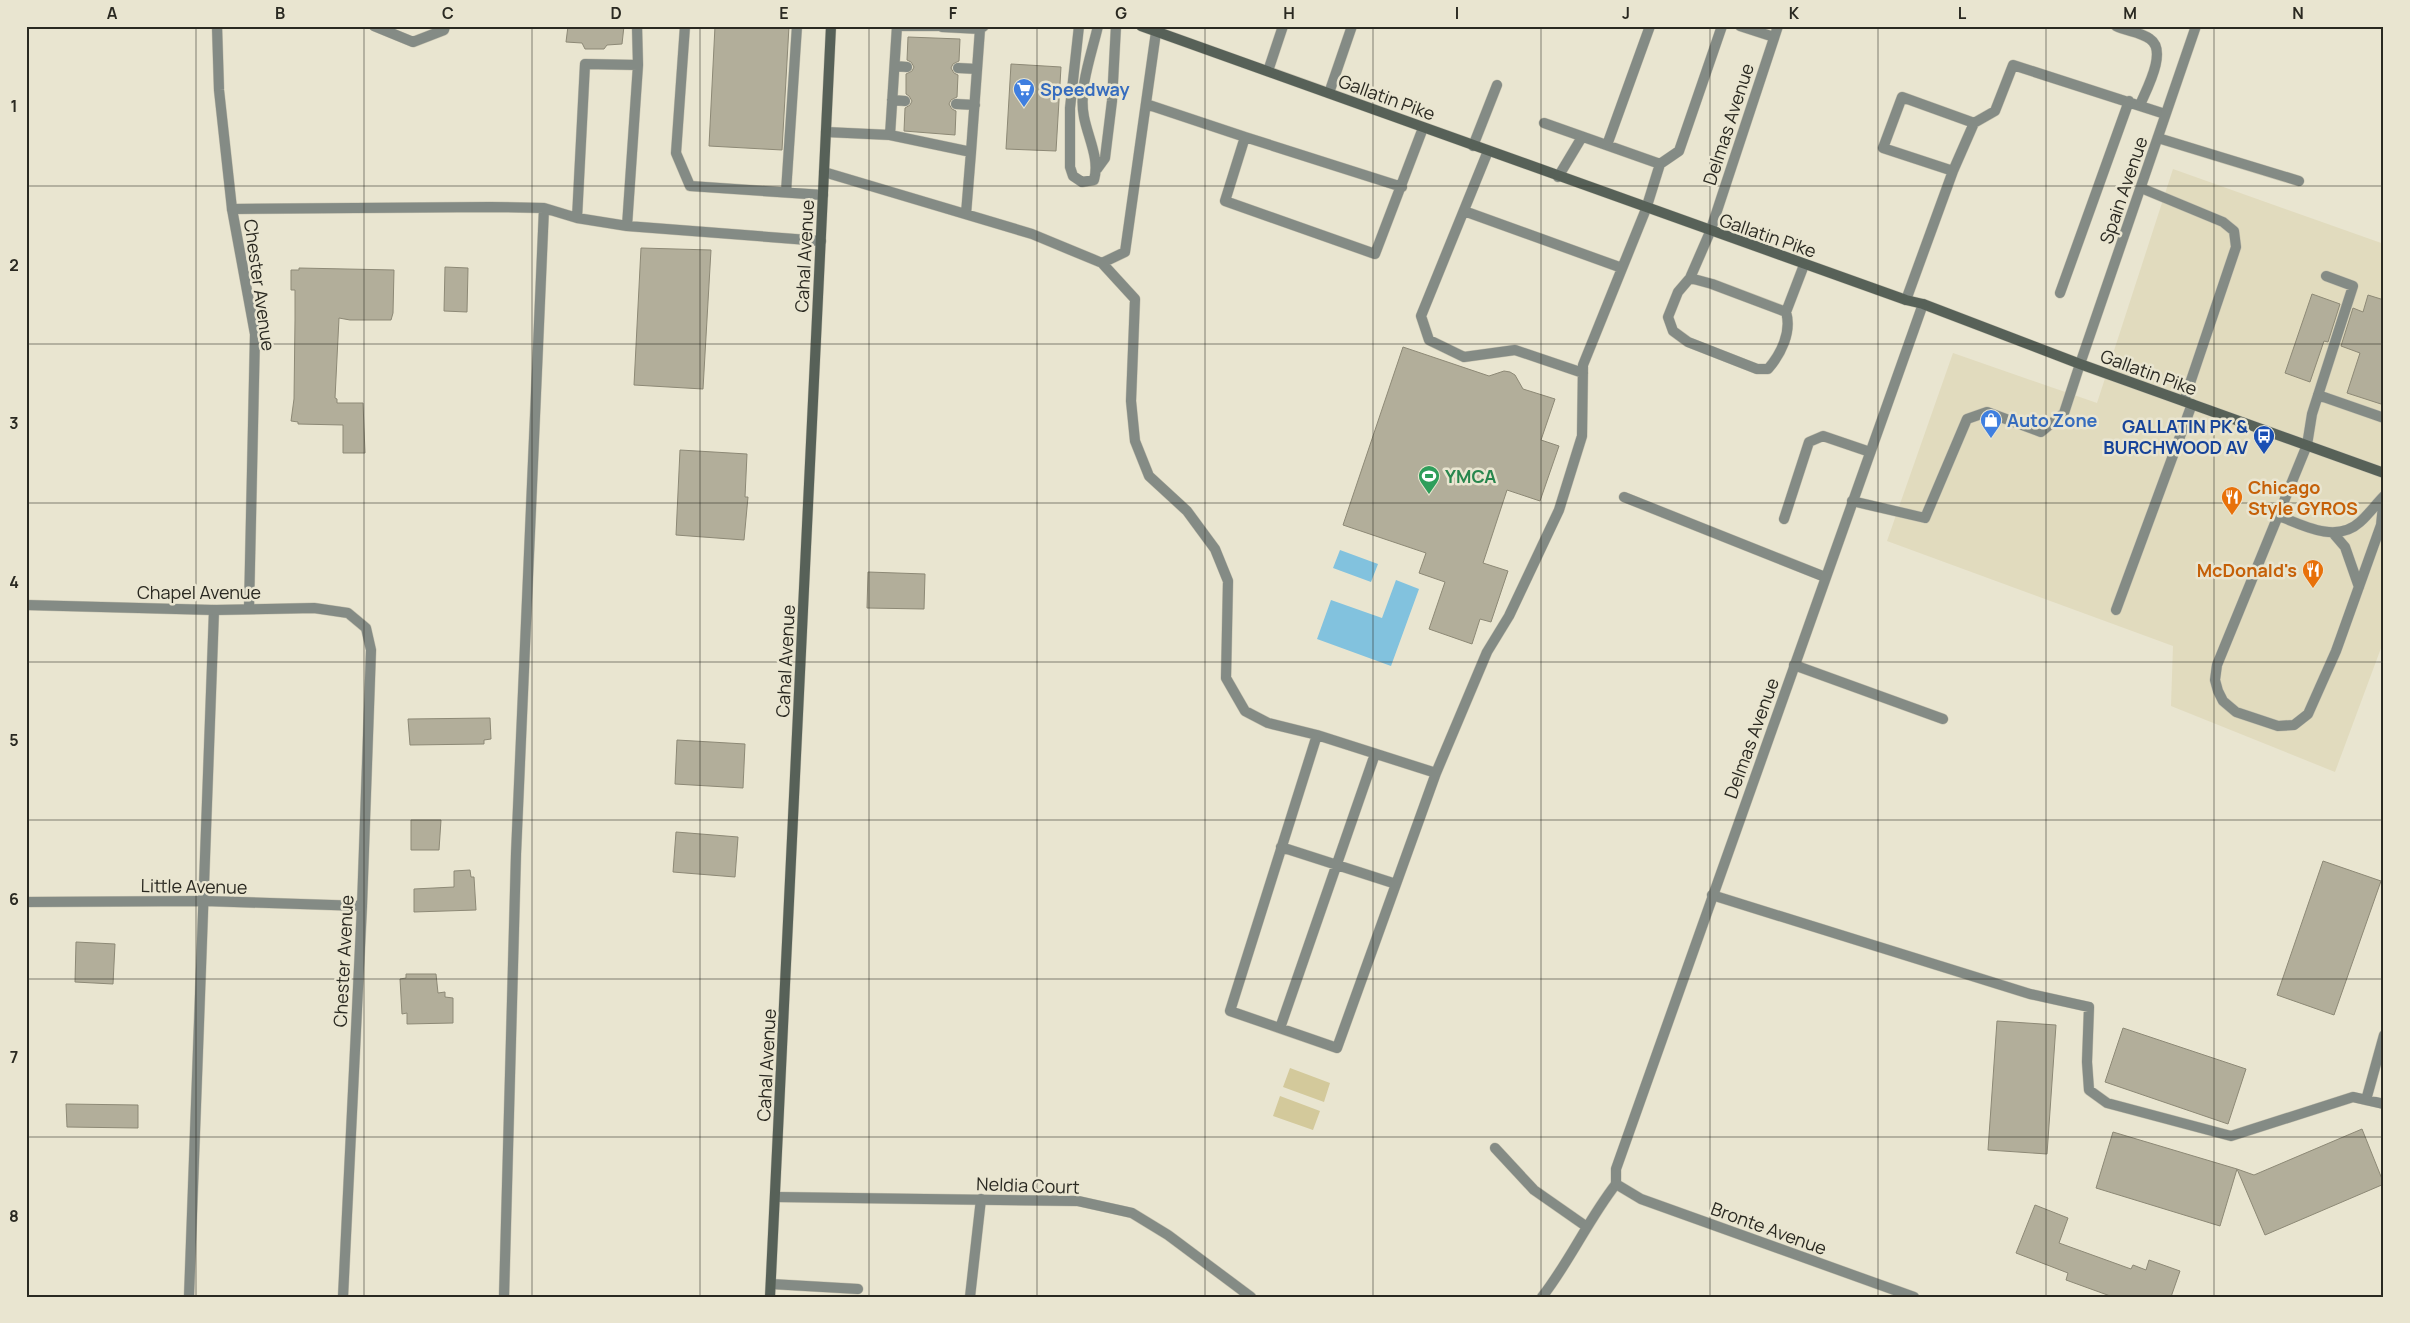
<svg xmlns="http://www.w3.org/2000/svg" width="2410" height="1323" viewBox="0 0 2410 1323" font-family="Manrope,sans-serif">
<rect width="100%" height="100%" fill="#e9e5d0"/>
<path fill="#e1dbbe" d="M2173 169 2384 244V640L2335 772 2171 706 2173 646 1887 541 1953 353 2097 403Z"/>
<path fill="#d3c99b" d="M1290 1068 1330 1083 1324 1102 1283 1087Z
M1280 1096 1320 1111 1313 1130 1273 1116Z"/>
<path fill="#82c2de" d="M1340 550 1378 564 1371 582 1333 568Z
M1396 580 1419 589 1391 666 1317 639 1331 600 1382 618Z"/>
<path fill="#b2ae9a" stroke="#8d8976" d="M568 26H624L622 44 607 45 604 49H585L582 43 566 42Z
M715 26H789L782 150 709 146Z
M908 37 960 39 959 61 953 64 951 68 954 73 958 75 957 97 951 100 949 104 952 109 956 111 955 135 904 131 905 108 910 105 912 101 909 96 906 94V74L912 71 914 67 911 62 907 60Z
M1011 64 1061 67 1056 151 1006 149Z
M641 248 711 250 703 389 634 385Z
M445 267 468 268 467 312 444 311Z
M299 268 394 270 393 313 391 320H350L339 318 335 398 337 399V403H363L365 453H343V425L298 424V422L291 421 294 399 295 320V290H291V270H299Z
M2312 294 2340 304 2328 342 2324 341 2310 382 2285 373Z
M2368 295 2384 300V405L2347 393 2360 353 2341 346 2353 308 2363 312Z
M1403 347 1489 376 1504 371 1510 372 1515 375 1523 389 1555 399 1541 440 1559 446 1540 501 1507 490 1483 563 1508 571 1491 622 1480 619 1472 644 1429 629 1445 582 1419 573 1426 553 1343 525Z
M680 450 747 454 745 497H748L744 540 676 535Z
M868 572 925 574 924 609 867 608Z
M490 718 491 739 484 740V744L410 745 408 719Z
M677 740 745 744 743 788 675 784Z
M411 820H441L439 850H411Z
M676 832 738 837 735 877 673 872Z
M2323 861 2381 881 2334 1015 2277 995Z
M470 870 471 877H474L476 910 414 912V889L454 887V871Z
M76 942 115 944 113 984 75 982Z
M406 974H436L438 993 445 992V997L453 998V1023L407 1024V1013L402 1014 400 979 406 978Z
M1997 1021 2056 1025 2047 1154 1988 1150Z
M2123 1028 2246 1069 2228 1124 2105 1082Z
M66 1104 138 1105V1128L67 1127Z
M2362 1129 2384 1184 2265 1235 2237 1169 2254 1175Z
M2113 1132 2237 1169 2220 1226 2096 1188Z
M2035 1205 2068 1218 2059 1243 2131 1269 2133 1265 2146 1270 2149 1260 2180 1271 2171 1297H2113L2066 1280 2068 1273 2016 1253Z"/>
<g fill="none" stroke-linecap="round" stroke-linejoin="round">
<g stroke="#c7c3b0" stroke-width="11">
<path id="lane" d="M374 26 413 42 444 30 445 26
M685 26 676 153 690 186 823 195
M898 26H942
M1079 26 1070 108V167L1073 176 1082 182 1094 180C1100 159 1088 138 1084 117 1078 89 1092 53 1098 26
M1740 26 1774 37
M2116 26C2126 31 2141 32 2150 39 2168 51 2146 90 2140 105
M942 27 980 29 984 26
M895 66 907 67
M958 68 977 69
M1268 71 1283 26
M892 100 905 101
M956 104 975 105
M1146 104 1245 137 1225 201 1375 254 1423 128
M1544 123 1660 164 1679 151 1722 26
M826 132 890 135 897 26
M890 135 971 152 980 29
M1245 137 1402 187
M2158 138 2299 181
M1607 145 1650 26
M1473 146 1497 85
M1488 151 1421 316 1429 340 1464 357 1515 350 1583 373
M1097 169 1105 158 1112 101 1116 26
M1953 171 1883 148 1902 97 1974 123 1995 111 2013 65 2165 114
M824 172 1032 234 1102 263 1135 299 1131 401 1135 441 1149 476 1187 511 1215 549 1228 581 1226 678 1245 711 1268 723 1317 735 1230 1011 1337 1048 1436 773 1487 652 1509 616 1559 510 1582 436 1583 365 1646 209 1660 164
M1558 177 1582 137
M2141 188 2223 222 2234 231 2236 247 2184 401
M786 192 797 26
M232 209 490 207 544 208 577 218 627 226 821 241
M1464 211 1622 268
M966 214 971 152
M577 218 585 64 638 65 637 26
M627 226 638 65
M1102 263 1125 252 1156 32
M2326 276 2353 286 2312 414 2307 445 2217 665 2215 680 2218 691 2223 701 2236 712 2278 726 2294 725 2308 714 2336 651 2381 525 2384 496
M1690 278 1712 284 1786 312C1792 332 1781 354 1768 369H1757L1688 342 1673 331 1668 317 1678 292Z
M1690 278 1710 232
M2060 293 2129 101
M1906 300 1953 171 1974 123
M1786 312 1804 265
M2318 395 2384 418
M1624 497 1825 577
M1852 501 1925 518 1967 419 1987 412 2041 432 2064 413 2080 364
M2277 515C2302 525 2336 544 2360 522 2369 514 2376 504 2384 496
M1784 519 1809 442 1823 436 1870 452
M2333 533 2345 547 2359 587
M2116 610 2192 404
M1794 665 1943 719
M1317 735 1436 773
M1281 847 1396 884
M1712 895 2030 994 2089 1007 2087 1062 2089 1090 2107 1103 2231 1136 2353 1097 2384 1104
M1280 1028 1375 754
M2366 1100 2384 1035
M1495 1148 1534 1190 1587 1227
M771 1284 858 1289
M189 1297 214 610
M504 1297 516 854 544 208
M970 1297 981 1199
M1542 1297C1570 1261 1588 1220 1616 1184"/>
</g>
<g stroke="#c7c3b0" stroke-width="11">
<path id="street" d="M217 26 219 90 232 209 255 334 249 609
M1329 93 1352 26
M1710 232 1778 26
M2080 364 2196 26
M26 605 214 610 314 608 348 613 366 628 371 650 362 906 343 1297
M26 902 205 901 362 906
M776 1197 1078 1201 1132 1213 1168 1235 1251 1297
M1914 1297 1641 1199 1616 1184V1169L1923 304"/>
</g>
<g stroke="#c7c3b0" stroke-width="11">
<path id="secondary" d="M1141 26 1906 300 1923 304 2080 364 2384 473
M770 1297 831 26"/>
</g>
<use href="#lane" stroke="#848b85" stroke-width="10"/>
<use href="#street" stroke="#848b85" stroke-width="10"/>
<use href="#secondary" stroke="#576158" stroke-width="10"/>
</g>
<path fill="none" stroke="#2a2921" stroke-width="1" stroke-opacity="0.55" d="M196 26V1297M364 26V1297M532 26V1297M700 26V1297M869 26V1297M1037 26V1297M1205 26V1297M1373 26V1297M1541 26V1297M1710 26V1297M1878 26V1297M2046 26V1297M2214 26V1297M26 186H2384M26 344H2384M26 503H2384M26 662H2384M26 820H2384M26 979H2384M26 1137H2384"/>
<defs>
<g id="supermarket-pin" transform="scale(1.125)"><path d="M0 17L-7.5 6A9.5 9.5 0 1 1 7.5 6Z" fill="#3f7fe0" stroke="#e9e5d0"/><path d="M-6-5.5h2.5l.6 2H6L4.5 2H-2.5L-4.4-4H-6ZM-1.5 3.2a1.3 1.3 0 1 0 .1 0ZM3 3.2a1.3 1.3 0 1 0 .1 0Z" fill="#fff"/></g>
<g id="shop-pin" transform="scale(1.125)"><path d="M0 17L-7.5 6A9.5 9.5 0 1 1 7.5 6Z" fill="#3f7fe0" stroke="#e9e5d0"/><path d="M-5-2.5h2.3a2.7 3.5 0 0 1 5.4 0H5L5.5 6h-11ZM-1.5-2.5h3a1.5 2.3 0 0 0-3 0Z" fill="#fff"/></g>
<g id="bus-pin" transform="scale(1.125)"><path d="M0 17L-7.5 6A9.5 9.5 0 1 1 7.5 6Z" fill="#1a4fb4" stroke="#e9e5d0"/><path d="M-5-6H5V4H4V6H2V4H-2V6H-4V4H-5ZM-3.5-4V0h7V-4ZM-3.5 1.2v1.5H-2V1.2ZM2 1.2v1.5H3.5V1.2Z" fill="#fff"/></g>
<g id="stadium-pin" transform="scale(1.125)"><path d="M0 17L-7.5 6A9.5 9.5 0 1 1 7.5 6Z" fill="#2e9e5b" stroke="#e9e5d0"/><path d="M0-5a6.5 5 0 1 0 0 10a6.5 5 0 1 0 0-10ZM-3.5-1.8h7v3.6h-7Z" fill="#fff"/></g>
<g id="restaurant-pin" transform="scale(1.125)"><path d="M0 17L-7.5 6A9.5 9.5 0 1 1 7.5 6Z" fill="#e8710a" stroke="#e9e5d0"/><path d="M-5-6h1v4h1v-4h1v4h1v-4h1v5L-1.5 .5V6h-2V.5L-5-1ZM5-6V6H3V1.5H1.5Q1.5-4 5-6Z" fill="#fff"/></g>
</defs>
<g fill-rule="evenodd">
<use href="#supermarket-pin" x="1024" y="89"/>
<use href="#shop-pin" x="1991" y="420"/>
<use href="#bus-pin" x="2264" y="436"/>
<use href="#stadium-pin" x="1429" y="476"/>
<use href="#restaurant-pin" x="2232" y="497"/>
<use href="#restaurant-pin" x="2313" y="570"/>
</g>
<g text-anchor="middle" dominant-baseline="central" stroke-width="5" stroke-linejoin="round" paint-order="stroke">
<g font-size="18" font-weight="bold" fill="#366cbe" stroke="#e9e5d0" text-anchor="start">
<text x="1040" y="89">Speedway</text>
<text x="2007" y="420">Auto Zone</text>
</g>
<g font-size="18" fill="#2a2921" stroke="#e9e5d0">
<text transform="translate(1387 97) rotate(20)">Gallatin Pike</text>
<text transform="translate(1728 124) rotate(-72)">Delmas Avenue</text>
<text transform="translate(2123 190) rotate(-71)">Spain Avenue</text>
<text transform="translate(1768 235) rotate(19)">Gallatin Pike</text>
<text transform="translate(804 256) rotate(-87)">Cahal Avenue</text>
<text transform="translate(260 285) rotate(82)">Chester Avenue</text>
<text transform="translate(2149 372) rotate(20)">Gallatin Pike</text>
<text x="199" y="592">Chapel Avenue</text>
<text transform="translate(785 661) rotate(-87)">Cahal Avenue</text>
<text transform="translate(1751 738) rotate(-70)">Delmas Avenue</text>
<text transform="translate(194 886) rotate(1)">Little Avenue</text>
<text transform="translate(343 961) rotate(-87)">Chester Avenue</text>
<text transform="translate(766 1065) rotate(-87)">Cahal Avenue</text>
<text transform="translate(1028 1185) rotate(2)">Neldia Court</text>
<text transform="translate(1769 1228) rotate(20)">Bronte Avenue</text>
</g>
<g font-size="18" font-weight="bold" fill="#164399" stroke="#e9e5d0" text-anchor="end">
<text x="2248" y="426">GALLATIN PK &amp;<tspan x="2248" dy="21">BURCHWOOD AV</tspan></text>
</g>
<g font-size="18" font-weight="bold" fill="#27864d" stroke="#e9e5d0" text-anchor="start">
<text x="1445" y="476">YMCA</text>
</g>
<g font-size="18" font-weight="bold" fill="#c56008" stroke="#e9e5d0" text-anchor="start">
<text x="2248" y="487">Chicago<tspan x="2248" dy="21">Style GYROS</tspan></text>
<text x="2297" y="570" text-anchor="end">McDonald's</text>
</g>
</g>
<rect width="2410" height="1323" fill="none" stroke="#e9e5d0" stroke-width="55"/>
<rect x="28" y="28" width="2354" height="1268" fill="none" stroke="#2a2921" stroke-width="2"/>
<g font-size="16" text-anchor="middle" font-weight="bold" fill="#2a2921">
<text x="112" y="19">A</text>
<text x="280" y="19">B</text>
<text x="448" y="19">C</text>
<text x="616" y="19">D</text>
<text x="784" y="19">E</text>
<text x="953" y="19">F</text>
<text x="1121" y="19">G</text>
<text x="1289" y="19">H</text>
<text x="1457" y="19">I</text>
<text x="1626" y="19">J</text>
<text x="1794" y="19">K</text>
<text x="1962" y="19">L</text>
<text x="2130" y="19">M</text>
<text x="2298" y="19">N</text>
<text x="14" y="112">1</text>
<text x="14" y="271">2</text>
<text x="14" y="429">3</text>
<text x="14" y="588">4</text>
<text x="14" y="746">5</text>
<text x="14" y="905">6</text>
<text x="14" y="1063">7</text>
<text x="14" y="1222">8</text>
</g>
</svg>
